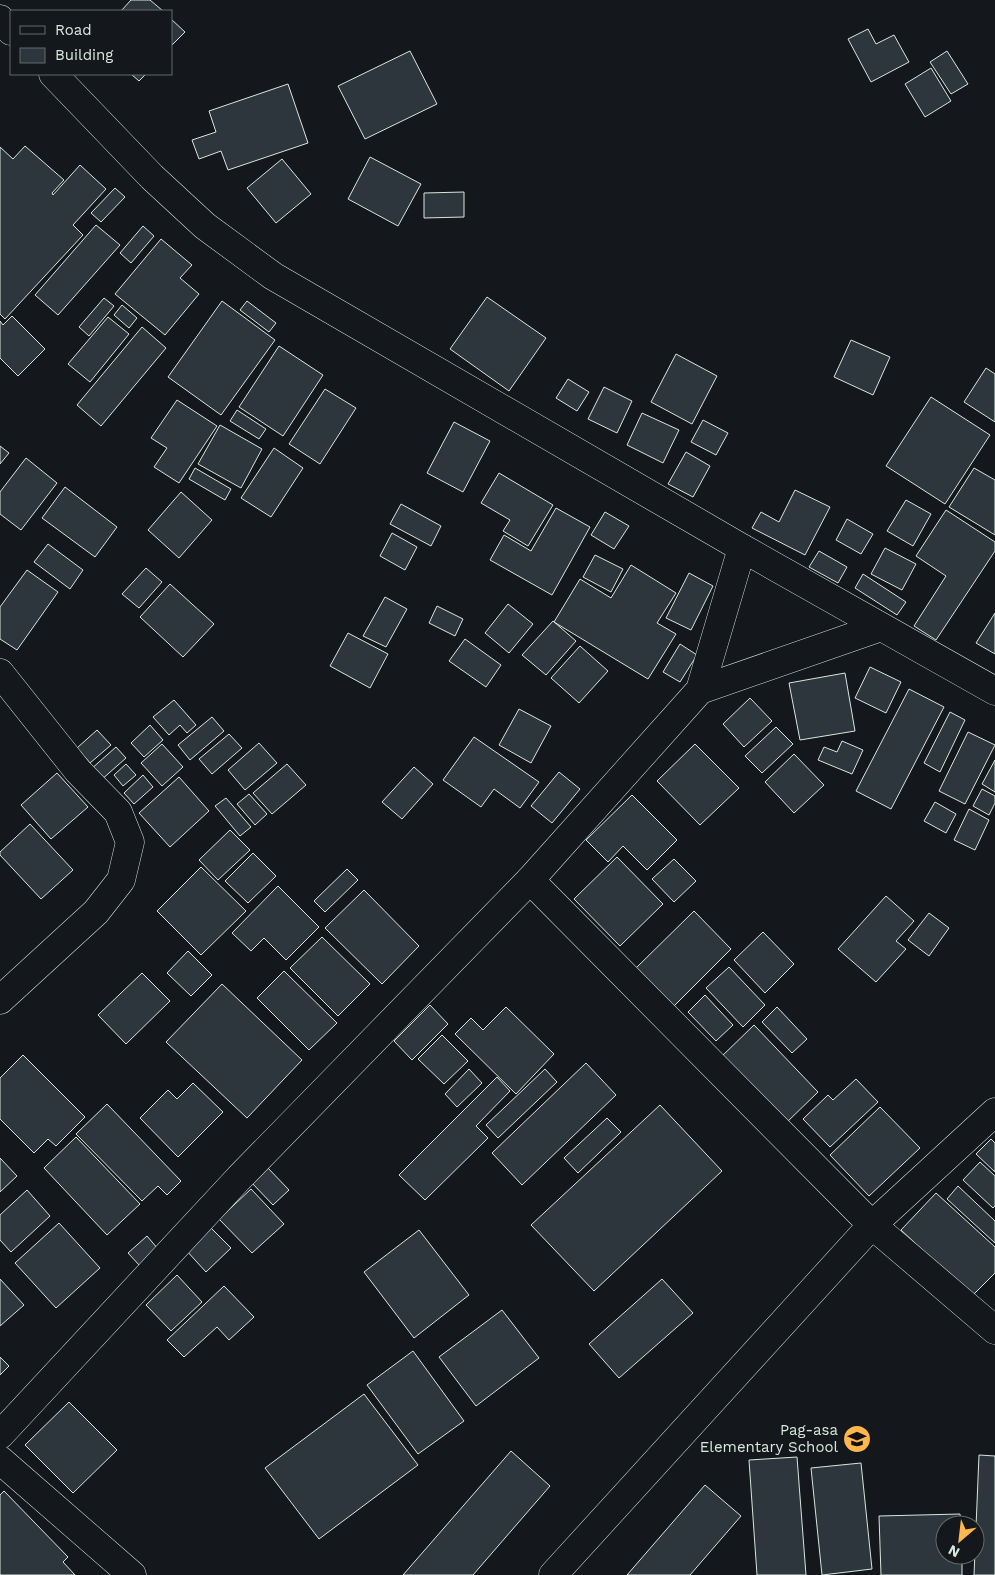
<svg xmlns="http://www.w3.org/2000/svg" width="995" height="1575" viewBox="0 0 995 1575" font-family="'Work Sans',sans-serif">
<rect width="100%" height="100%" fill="#14181c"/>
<path fill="#2c363c" stroke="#d8e6dc" d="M131 0H150L163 11H121Z
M171 19 185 32 171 46Z
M868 29 876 44 894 35 909 62 871 82 848 39Z
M410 51 437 104 365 139 338 86Z
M947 51 968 84 951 94 930 62Z
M931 68 951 101 925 117 905 84Z
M131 74H146L139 81Z
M288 84 308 143 228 170 221 151 199 159 192 140 216 132 209 111Z
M25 146 64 180 52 193 53 195 80 165 106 189 73 225 83 235 5 319 0 314V147L13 159Z
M370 157 421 184 398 226 348 199Z
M282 159 311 194 276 223 247 188Z
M115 188 125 197 101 222 91 213Z
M464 192V217L424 218V193Z
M96 225 120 245 58 315 35 295Z
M143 226 154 236 131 263 120 253Z
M161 239 192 265 180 278 199 294 165 335 115 294Z
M487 297 546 338 509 391 450 349Z
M104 298 114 306 89 336 79 327Z
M222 301 275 340 221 415 168 377Z
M247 301 276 323 269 332 240 310Z
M122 305 137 318 129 328 114 315Z
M12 316 45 349 18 376 0 358V321L3 325Z
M108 317 129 334 90 382 68 364Z
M142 327 166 348 101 426 77 405Z
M851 340 890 357 873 395 834 377Z
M279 346 323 375 283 436 239 407Z
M676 354 717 376 692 424 651 402Z
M986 368 995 374V422L964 402Z
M568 379 589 392 577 411 556 398Z
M604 387 632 401 617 433 588 419Z
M325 389 356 408 320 464 289 444Z
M931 397 990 435 945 504 886 466Z
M177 400 217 426 179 483 154 467 167 448 151 438Z
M237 410 266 429 259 439 230 421Z
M642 413 679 430 663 463 627 445Z
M703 420 728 433 716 455 691 442Z
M454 422 490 441 463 492 427 473Z
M220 425 262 449 241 488 198 464Z
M0 446 9 453 0 464Z
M274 448 303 468 271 517 241 498Z
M686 452 710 466 693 497 668 484Z
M26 458 57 483 21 530 0 514V492Z
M195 468 231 489 225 500 189 479Z
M974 468 995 480V535L949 507Z
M499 473 553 505 528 546 503 531 510 520 481 503Z
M65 487 117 527 95 557 42 518Z
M795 490 830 507 805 555 752 528 761 512 779 522Z
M181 492 212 520 179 558 148 530Z
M906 500 931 514 913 546 887 531Z
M401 504 441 526 431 546 390 524Z
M556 508 590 527 552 595 490 560 504 535 531 551Z
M946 510 995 542V551L936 640 914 626 946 576 916 556Z
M605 512 629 526 614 549 591 535Z
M847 519 873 534 861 554 836 540Z
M392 533 417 547 405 570 380 556Z
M48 544 83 570 70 589 34 562Z
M885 548 916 564 902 590 871 574Z
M819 551 847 567 838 583 809 567Z
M595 555 623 569 611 592 583 577Z
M631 565 676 593 657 623 676 634 648 679 554 622 580 579 611 598Z
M146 568 162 582 139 608 122 594Z
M27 570 58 592 17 650 0 639V607Z
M689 573 713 586 691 630 666 618Z
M863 574 906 602 897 615 855 588Z
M170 584 214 624 183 657 140 617Z
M385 597 407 609 386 647 363 636Z
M508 604 533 624 509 653 485 633Z
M437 606 463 619 455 636 429 623Z
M995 613V654L976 643Z
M553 621 576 641 546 675 522 655Z
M348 633 388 654 370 688 330 666Z
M465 639 501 665 486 687 449 661Z
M680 644 697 655 680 682 663 672Z
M580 646 608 671 579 703 551 678Z
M870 667 901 682 886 713 855 698Z
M845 673 855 731 800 740 789 683Z
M909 689 944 707 891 809 856 791Z
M750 698 772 721 744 747 723 724Z
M174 700 196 725 187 733 180 725 169 735 153 717Z
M519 709 551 726 531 763 499 745Z
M950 712 965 720 940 772 924 763Z
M212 717 224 731 190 760 178 745Z
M150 725 163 740 144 757 131 743Z
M776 727 793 744 762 773 745 756Z
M97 730 111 745 90 763 77 748Z
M968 732 995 745 965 804 939 791Z
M229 734 242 748 212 774 199 759Z
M474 737 539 782 520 808 494 789 481 807 443 780Z
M842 741 863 750 852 774 818 760 824 747 837 752Z
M259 743 277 763 245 790 228 770Z
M162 744 183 767 162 786 141 763Z
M695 744 739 788 700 825 657 781Z
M116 747 126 758 100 781 90 770Z
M794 754 824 785 794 813 765 782Z
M995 760V792L982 784Z
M126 764 136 775 123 786 114 775Z
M287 764 306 785 272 814 253 793Z
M414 767 433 784 402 819 382 802Z
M559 772 580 789 552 823 531 806Z
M57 773 88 807 51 839 21 805Z
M143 775 153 787 134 804 124 793Z
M179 777 209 811 170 847 139 813Z
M982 789 995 796V803L989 815 973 806Z
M249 794 267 814 255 825 237 804Z
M632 795 677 840 647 870 623 846 608 862 586 840Z
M226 798 251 827 240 836 215 806Z
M935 802 956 814 946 833 924 821Z
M969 809 989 820 975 850 954 840Z
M30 824 73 870 41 899 0 855V852Z
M230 830 250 850 218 880 199 860Z
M253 853 276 876 248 903 225 881Z
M617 857 663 904 620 946 574 899Z
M674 859 696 881 674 902 652 879Z
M201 867 246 911 201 955 157 911Z
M347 869 358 880 325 912 314 901Z
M278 886 319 927 286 960 264 938 251 951 232 933Z
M364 890 419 946 382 984 325 928Z
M886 896 914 921 896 941 906 949 876 982 838 949Z
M694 911 731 949 673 1007 635 969Z
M929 913 949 928 929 956 908 940Z
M763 932 794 964 765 993 734 960Z
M322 937 370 984 338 1016 290 968Z
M188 951 212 975 191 996 167 973Z
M729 967 765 1005 743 1027 706 988Z
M284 971 337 1023 309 1050 257 998Z
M142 973 170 1001 126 1044 98 1015Z
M222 984 302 1060 247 1118 166 1042Z
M705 995 733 1025 716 1041 688 1012Z
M430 1005 448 1024 412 1060 394 1041Z
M506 1007 554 1054 516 1094 455 1034 471 1018 483 1030Z
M777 1007 807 1039 792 1053 762 1022Z
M754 1025 818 1092 784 1125 719 1059Z
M442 1035 468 1061 444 1084 418 1059Z
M23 1055 85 1117 56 1146 48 1139 34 1153 0 1119V1078Z
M586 1063 616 1095 522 1185 492 1153Z
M469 1069 482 1083 457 1107 445 1094Z
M545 1069 557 1082 498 1138 486 1125Z
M497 1077 510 1091 476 1126 488 1138 425 1200 399 1175Z
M856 1079 878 1102 830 1147 803 1119 828 1095 833 1100Z
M193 1083 223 1112 178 1157 140 1118 168 1090 177 1099Z
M107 1104 181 1181 167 1195 158 1186 142 1201 76 1134Z
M660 1105 722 1171 594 1291 531 1225Z
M880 1107 920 1148 869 1196 830 1155Z
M607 1118 621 1132 578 1173 564 1158Z
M76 1137 140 1204 107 1235 44 1168Z
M991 1139 995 1143V1172L976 1154Z
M0 1158 17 1176 0 1192Z
M980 1162 995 1176V1206L993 1208 963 1180Z
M267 1167 289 1190 273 1205 251 1182Z
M958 1186 995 1221V1243L947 1199Z
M251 1189 284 1224 252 1253 219 1219Z
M27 1190 50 1216 11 1252 0 1240V1215Z
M936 1193 995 1247V1273L972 1296 901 1230Z
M59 1223 100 1268 56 1308 15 1263Z
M209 1226 231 1248 206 1272 185 1249Z
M419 1230 469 1295 414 1338 364 1272Z
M147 1236 158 1249 140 1266 128 1253Z
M177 1275 202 1302 171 1331 146 1305Z
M0 1279 24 1305 0 1326Z
M662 1279 693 1313 619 1378 589 1344Z
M224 1286 254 1317 229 1340 217 1327 184 1357 167 1340Z
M502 1310 539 1358 476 1406 439 1357Z
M413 1351 464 1421 418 1454 367 1385Z
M0 1357 9 1366 0 1375Z
M364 1394 418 1465 319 1539 265 1468Z
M69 1402 117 1450 73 1493 25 1445Z
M511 1451 550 1486 473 1575H403Z
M979 1455 995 1456V1575H974Z
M797 1457 806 1575H757L749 1460Z
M861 1463 872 1569 822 1575 811 1468Z
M705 1485 741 1516 690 1575H627Z
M4 1491 68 1557 63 1562 75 1575H0V1495Z
M960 1514 961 1525H945V1555H962V1575H881L879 1516Z"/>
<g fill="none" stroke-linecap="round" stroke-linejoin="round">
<g stroke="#d8e6dc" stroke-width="29">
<path id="street" d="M0 673 78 771 118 812 130 842 121 880 96 912 0 1000
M530 880 872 1225 995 1330
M0 1460 132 1575
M553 1575 872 1225 995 1112"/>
</g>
<g stroke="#d8e6dc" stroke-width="29">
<path id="secondary" d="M0 19 11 31
M53 74 152 177 205 226 273 276 742 548 995 691
M700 690 881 627
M0 1435 239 1178 530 880 700 690 742 548"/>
</g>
<use href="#street" stroke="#14181c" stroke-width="28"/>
<use href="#secondary" stroke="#14181c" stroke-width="28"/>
</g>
<defs>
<g id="school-disc" transform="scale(1.4375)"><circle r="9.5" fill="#ffb74d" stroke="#14181c"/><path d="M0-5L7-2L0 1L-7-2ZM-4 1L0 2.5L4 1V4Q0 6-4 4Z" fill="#111"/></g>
</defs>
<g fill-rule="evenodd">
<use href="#school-disc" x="857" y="1439"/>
</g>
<g text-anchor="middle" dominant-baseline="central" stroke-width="4" stroke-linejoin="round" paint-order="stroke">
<g font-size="15" fill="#d8e6dc" stroke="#14181c" text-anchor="end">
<text x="838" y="1430">Pag-asa<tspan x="838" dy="17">Elementary School</tspan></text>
</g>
</g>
<rect x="10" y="10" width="162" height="65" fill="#14181c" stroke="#626a69"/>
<rect x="20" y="26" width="25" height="8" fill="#14181c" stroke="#626a69"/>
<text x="55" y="35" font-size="15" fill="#d8e6dc">Road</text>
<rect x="20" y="48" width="25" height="15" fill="#2c363c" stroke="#626a69"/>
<text x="55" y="60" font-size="15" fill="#d8e6dc">Building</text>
<g transform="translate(960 1540) rotate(208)"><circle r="24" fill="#14181c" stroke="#626a69"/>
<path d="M0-4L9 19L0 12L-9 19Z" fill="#ffb74d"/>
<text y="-8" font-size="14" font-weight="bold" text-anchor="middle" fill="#d8e6dc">N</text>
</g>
</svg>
